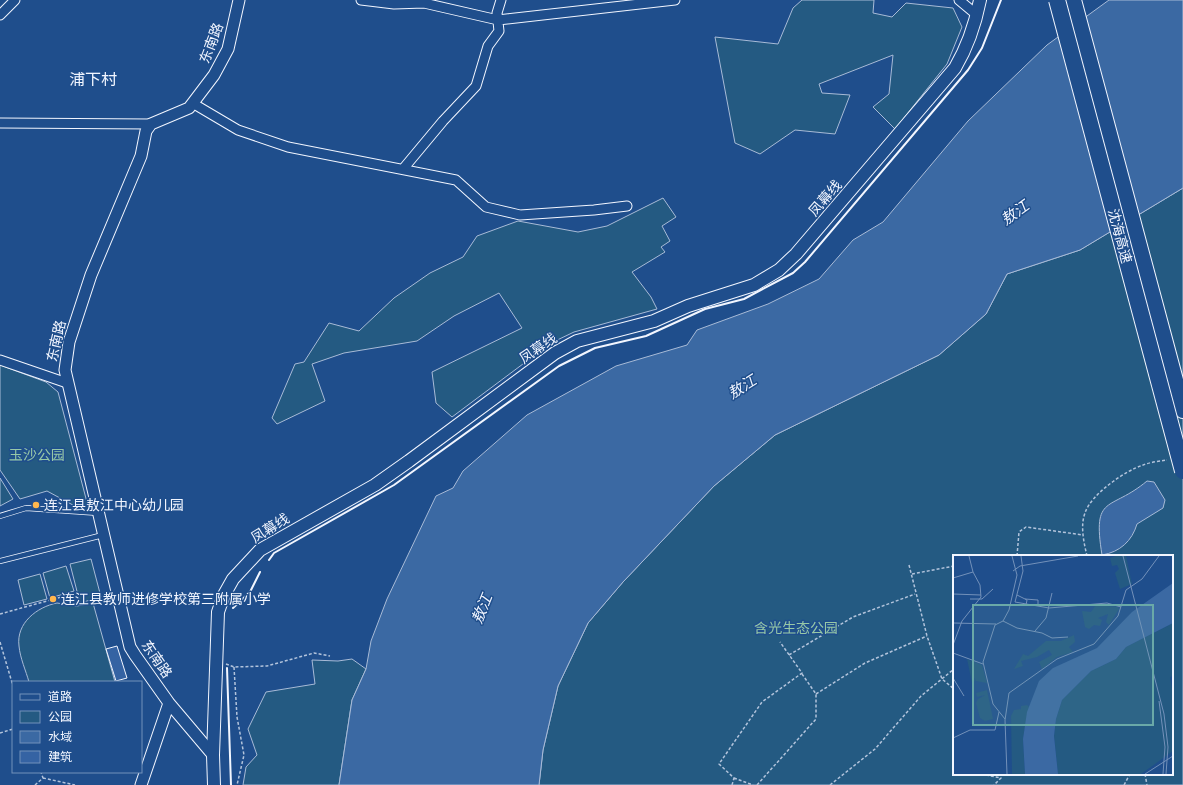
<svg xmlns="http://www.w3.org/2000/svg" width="1183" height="785" viewBox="0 0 1183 785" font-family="Raleway,'Noto Sans SC',sans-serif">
<rect width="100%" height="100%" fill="#1f4e8c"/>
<path fill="#245a82" stroke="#a8bbd7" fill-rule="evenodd" d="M802 0H874L873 13 892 17 906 3 953 8 962 27 947 64 895 129 873 107 889 94 893 55 819 84 822 93 850 95 835 134 795 130 760 154 735 143 715 37 778 44 793 8Z
M1183 188V785H539L543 750 558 686 588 623 623 582 714 486 775 435 939 355 986 314 1007 274 1080 250ZM954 556H1172V774H954Z
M663 198 676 217 662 226 670 241 661 247 665 252 632 272 651 297 657 309 574 332 551 343 452 417 436 403 432 372 522 328 499 293 454 316 417 341 344 353 312 364 325 401 277 424 272 418 295 364 304 362 329 323 359 331 394 298 430 273 463 257 477 236 518 221 578 232 607 226Z
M0 365 46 382 58 392 89 510 84 511 47 491 20 499 0 470Z
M0 478 13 499 0 506Z
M91 559 101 597 80 603 70 564Z
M66 566 74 591 50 598 43 573Z
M40 574 47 599 24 605 18 580Z
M57 603 77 606 93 603 115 682H29C26 671 20 658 19 646 16 623 37 607 57 603Z
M352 659 366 669 352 700 339 785H243L246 767 257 755 248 729 266 692 315 684 312 660 338 661Z"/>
<path fill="#3b69a3" stroke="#a8bbd7" d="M1109 0H1183V188L1080 250 1007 274 986 314 939 355 775 435 714 486 623 582 588 623 558 686 543 750 539 785H339L352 700 366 669 371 641 387 599 436 496 453 488 463 471 527 415 616 366 687 345 697 330 768 304 819 279 853 240 883 222 968 121 1047 45Z
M1147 481 1154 482 1165 500 1163 508 1137 524C1132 541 1120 552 1102 555 1092 493 1110 512 1147 481Z"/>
<path fill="#3563a3" stroke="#f2f6ff" d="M117 646 127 678 116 681 106 649Z"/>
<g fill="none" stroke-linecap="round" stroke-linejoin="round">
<g stroke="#f2f6ff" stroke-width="6">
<path id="service" d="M0 516 26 508 98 513
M0 561 103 535"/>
</g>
<g stroke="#f2f6ff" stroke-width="11">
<path id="minor" d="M361 0 394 4 424 3 498 20 675 0
M959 0 977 15
M0 15 15 0
M194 104 238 130 288 147 456 180 486 207 520 215 594 210 627 206
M0 123 151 124
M403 169 443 121 476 86 488 46 499 31 497 13 501 0
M0 360 67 383"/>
</g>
<g stroke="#f2f6ff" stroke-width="13">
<path id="tertiary" d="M213 755 169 703 135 655 130 647 65 370 69 342 91 275 141 156 146 131 151 124 189 108 214 75 228 49 239 0
M141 785 169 703"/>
</g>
<g stroke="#f2f6ff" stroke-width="14">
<path id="secondary" d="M214 785 213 755 218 612 224 595 233 579 260 550 375 485 409 461 555 353 577 341 654 321 688 306 754 285 779 270 796 254 955 68C968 46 975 25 980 0"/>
</g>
<g stroke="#f2f6ff" stroke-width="18">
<path id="motorway" d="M1073 0 1183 410"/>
</g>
<path stroke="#b3c4dc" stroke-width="1.5" stroke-dasharray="3 2" stroke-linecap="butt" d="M1017 556 1019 532 1026 527 1083 535
M1087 556C1084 543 1080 526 1085 513 1091 494 1125 471 1143 465 1151 462 1160 461 1167 460
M909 565 927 636 942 679 954 689
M912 574 954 566
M0 614 72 594
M0 642 13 686
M789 655 853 617 915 594
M226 664 234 667 267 666 314 653 330 656
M234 667 237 717 244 755 237 785
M816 694 865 663 927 636
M13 728V721
M0 733 13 729
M981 774 1001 778 994 785
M1145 774 1147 785
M43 778 75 785
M734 778 753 785
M35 785 43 778 41 772
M732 785 734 778 719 764 762 702 802 673 780 642
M757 785 816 719V694L802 674
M830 785 875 749 921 696 954 669
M1124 785 1130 774"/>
<use href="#service" stroke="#1f4e8c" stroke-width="4.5"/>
<use href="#minor" stroke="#1f4e8c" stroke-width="9"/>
<use href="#tertiary" stroke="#1f4e8c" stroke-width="11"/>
<use href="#secondary" stroke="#1f4e8c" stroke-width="12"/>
<use href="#motorway" stroke="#1f4e8c" stroke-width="16"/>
<g stroke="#f2f6ff" stroke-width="18" stroke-linecap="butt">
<path id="motorway-bridge" d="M1057 0 1183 471"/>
</g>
<use href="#motorway-bridge" stroke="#1f4e8c" stroke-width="16"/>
<path stroke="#f2f6ff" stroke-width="2" d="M269 560 274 553 394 485 559 366 595 348 646 336 705 309 744 299 793 273 805 262 968 70 982 48 1001 0
M233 608 250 592 260 572
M227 668 231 785"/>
</g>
<g fill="#ffb74d" stroke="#1f4e8c" stroke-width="1.5">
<circle cx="36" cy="505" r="4"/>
<circle cx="53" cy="599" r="4"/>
</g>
<g text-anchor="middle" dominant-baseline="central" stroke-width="3" stroke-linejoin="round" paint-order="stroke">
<g font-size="14" fill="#f2f6ff" stroke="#1f4e8c">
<text transform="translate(211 43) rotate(-69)">东南路</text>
<text transform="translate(825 198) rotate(-49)">凤幕线</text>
<text transform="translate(1120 236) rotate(75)">沈海高速</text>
<text transform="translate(56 341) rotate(-77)">东南路</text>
<text transform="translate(538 348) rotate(-34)">凤幕线</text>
<text transform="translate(270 528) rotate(-32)">凤幕线</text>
<text transform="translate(157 659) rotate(56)">东南路</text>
</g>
<g font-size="14" fill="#97c8a6" stroke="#1f4e8c">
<text x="37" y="455">玉沙公园</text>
<text x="796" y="628">含光生态公园</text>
</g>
<g font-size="14" fill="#f2f6ff" stroke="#1f4e8c" text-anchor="start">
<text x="44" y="505">连江县敖江中心幼儿园</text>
<text x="61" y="599">连江县教师进修学校第三附属小学</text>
</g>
<g font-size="15" font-style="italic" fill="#f2f6ff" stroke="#1f4e8c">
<text transform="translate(1015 213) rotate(-36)">敖江</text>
<text transform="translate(742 387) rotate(-32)">敖江</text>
<text transform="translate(482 609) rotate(-68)">敖江</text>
</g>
<g font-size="16" fill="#f2f6ff" stroke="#1f4e8c">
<text x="93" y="79">浦下村</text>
</g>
</g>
<g transform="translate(953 555)">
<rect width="220" height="220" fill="#1f4e8c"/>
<path d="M163 1H173L179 29 167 34 162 18 166 14 164 10 159 11 157 3ZM143 50 165 52 166 54 156 70 153 67 155 59 145 63 149 65 147 71 141 70 136 74 132 72 129 56 138 57ZM220 68V121L217 122 220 139V196L188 219H105L101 181 103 164 109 145 138 116 163 104 173 92ZM121 80 122 87 116 92 120 97 104 102 89 114 86 107 99 100 96 95 84 102 68 106 70 111 61 114 70 99 75 101 93 86H108ZM14 104 29 110 34 128 23 126 20 121 22 126 19 128ZM34 135 40 164 32 166 27 163 23 148 25 144 32 140 24 142 23 138ZM74 150 76 152 70 184 72 219H59L58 161 61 155 68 154V151Z" fill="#245a82"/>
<path d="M220 28V68L173 92 163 104 138 116 109 145 103 164 101 181 105 219H72L70 184 74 157 86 126 100 113 144 93 179 57Z" fill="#3b69a3"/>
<path fill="none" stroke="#7391ba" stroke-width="1" d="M16 1 20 17M170 1 211 159 215 192 213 219M60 16 67 11 125 1M0 23 20 17 27 30 28 42 9 66 0 90M0 39 28 40M64 40 74 45 73 50M17 44H29L40 34M72 44 85 45V51M62 47 96 53 154 48 168 52M62 47 70 16 68 1M50 66 64 73 89 78 99 83 115 82M0 68 43 69M82 76 93 63 99 38M0 98 30 109M0 123 11 141M206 146 212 192 210 219M52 164 40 149 30 107 42 70 50 66 56 55 64 20 59 1M0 183 17 175H42L46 157M54 219 52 165 56 138 104 104 141 89 165 61 173 35 189 24 206 1M192 219 220 201"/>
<path fill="#6aa9a8" fill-opacity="0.15" stroke="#6aa9a8" stroke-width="2" d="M20 50H200V170H20Z"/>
<rect width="220" height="220" fill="none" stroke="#f2f6ff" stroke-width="2"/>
</g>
<rect x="12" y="681" width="130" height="92" fill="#1f4e8c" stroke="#7391ba"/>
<rect x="20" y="694" width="20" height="6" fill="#1f4e8c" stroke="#7391ba"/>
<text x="48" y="701" font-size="12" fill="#f2f6ff">道路</text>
<rect x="20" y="711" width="20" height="12" fill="#245a82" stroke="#7391ba"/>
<text x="48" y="721" font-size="12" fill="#f2f6ff">公园</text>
<rect x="20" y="731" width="20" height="12" fill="#3b69a3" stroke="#7391ba"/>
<text x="48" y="741" font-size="12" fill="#f2f6ff">水域</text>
<rect x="20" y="751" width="20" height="12" fill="#3563a3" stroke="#7391ba"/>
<text x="48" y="761" font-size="12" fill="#f2f6ff">建筑</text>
</svg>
